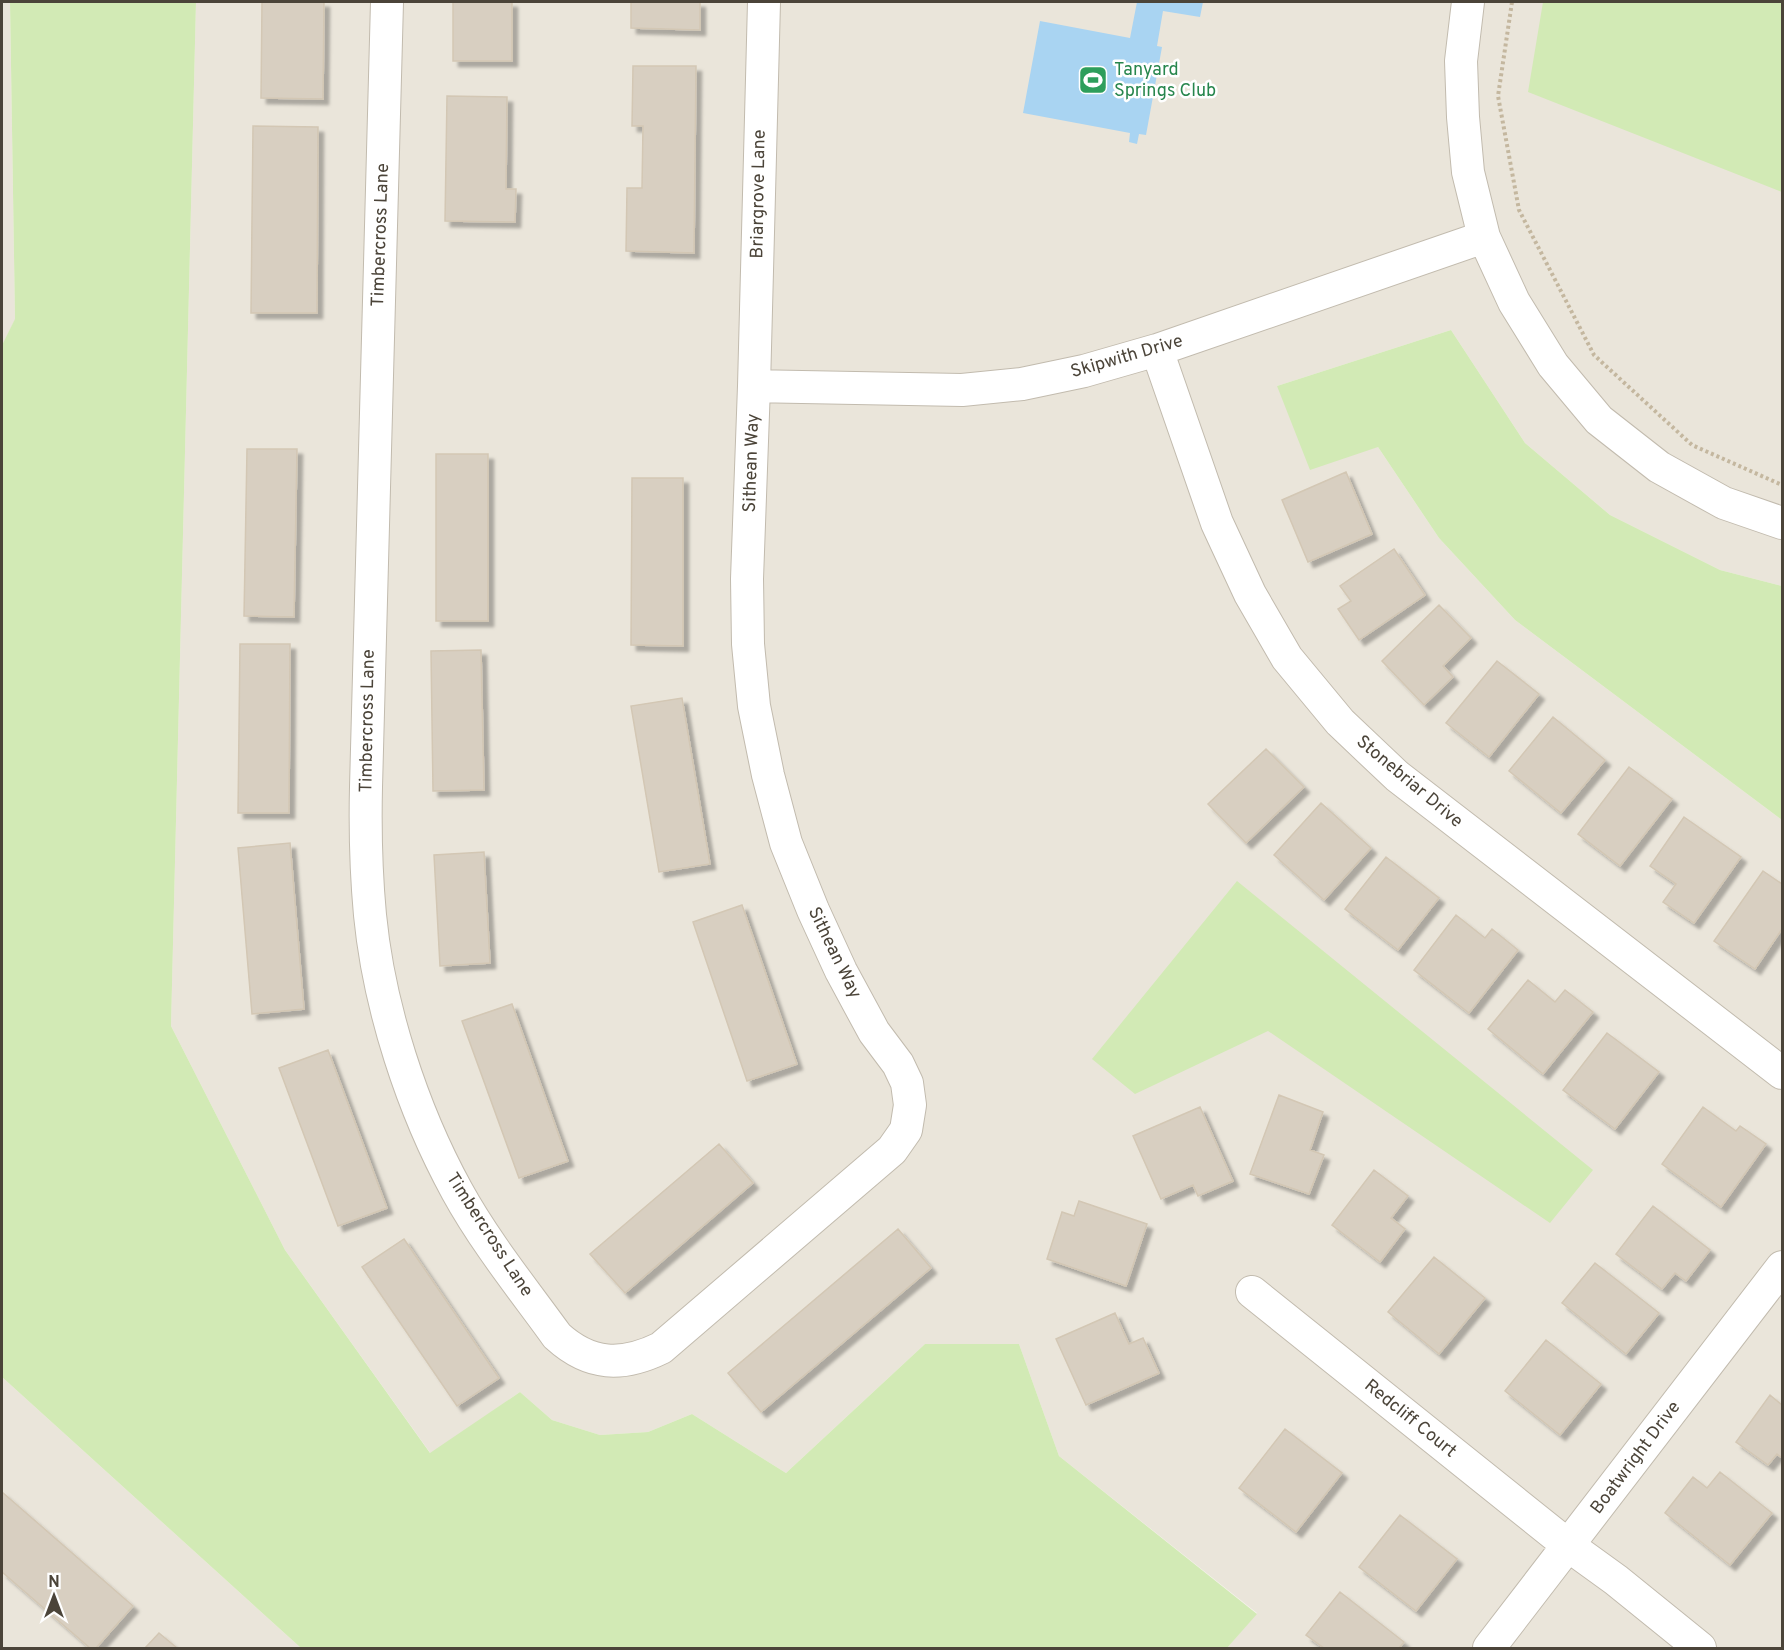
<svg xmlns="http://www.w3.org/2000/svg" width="1784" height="1650" viewBox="0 0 1784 1650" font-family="Overpass,sans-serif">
<defs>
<filter id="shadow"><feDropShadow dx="5.5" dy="5.5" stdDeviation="1.5" flood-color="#0004"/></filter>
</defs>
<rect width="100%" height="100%" fill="#f6f3ec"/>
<path fill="#eae5da" d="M2 2H10L15 320 2 345Z
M196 2H1782V586L1720 570 1610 515 1525 443 1451 330 1277 386 1378 447 1439 538 1515 620 1782 820V1648H1227L1257 1613 1059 1456 1019 1344H925L786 1473 692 1414 648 1432 600 1435 552 1420 520 1392 431 1454 285 1250 171 1026Z
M2 1377 301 1648H2Z"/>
<path fill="#d2eab5" d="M10 2H196L171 1026 285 1250 430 1453 520 1392 552 1420 600 1435 648 1432 692 1414 786 1473 925 1344H1019L1059 1456 1257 1614 1227 1648H301L2 1377V345L15 319Z
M1543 2H1782V192L1528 92Z
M1451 330 1525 443 1610 515 1720 570 1782 586V820L1515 620 1439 538 1378 447 1310 470 1277 386Z
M1237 881 1593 1170 1550 1223 1268 1031 1135 1094 1092 1059Z"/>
<path fill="#a9d4f2" d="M1137 2H1203L1200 17 1163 11 1157 46 1162 47 1146 135 1139 134 1137 144 1129 142 1130 133 1023 113 1040 21 1130 38Z"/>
<path fill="#d8cfc1" stroke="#d3c7b4" stroke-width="1.5" filter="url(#shadow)" d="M262 2H324L323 99 261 98Z
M453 2H512V61H453Z
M631 2H700V30L631 28Z
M633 66H696L694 253 626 251 627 188H642L643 126H632Z
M447 96 507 97 506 189H516L515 222 445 221Z
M253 126 318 127 317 313H251Z
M247 449H297L294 617 244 616Z
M436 454H488V621H436Z
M1346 472 1372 534 1308 562 1282 500Z
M632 478H683V646L631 645Z
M1394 549 1425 595 1359 640 1338 609 1351 601 1340 586Z
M1439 605 1471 638 1443 666 1453 677 1424 705 1382 661Z
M240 644H290L289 813H238Z
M481 650 484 790 433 791 431 651Z
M1497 661 1539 694 1489 757 1446 723Z
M682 698 710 864 659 872 631 706Z
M1553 717 1605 760 1561 813 1509 771Z
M1266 749 1304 787 1246 843 1208 804Z
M1629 767 1672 799 1620 866 1578 834Z
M1321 803 1371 848 1324 900 1274 855Z
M1684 817 1741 857 1694 923 1663 902 1676 884 1650 866Z
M290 843 304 1009 252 1014 238 848Z
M484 852 490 963 440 966 434 855Z
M1386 857 1439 898 1398 950 1345 909Z
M1763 871 1782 884V929L1755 969 1714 941Z
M742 905 797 1064 747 1081 693 922Z
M1456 915 1485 938 1492 929 1518 950 1469 1013 1414 970Z
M1528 980 1555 1002 1565 990 1593 1012 1543 1074 1488 1029Z
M512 1004 568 1161 519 1178 462 1021Z
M1607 1033 1659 1072 1615 1129 1563 1090Z
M328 1050 387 1208 338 1226 279 1068Z
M1279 1095 1323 1112 1310 1150 1324 1155 1309 1194 1250 1174Z
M1200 1107 1233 1181 1198 1196 1193 1185 1161 1199 1133 1136Z
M1703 1107 1736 1131 1740 1126 1766 1144 1721 1207 1662 1164Z
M719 1144 753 1183 625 1293 590 1254Z
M1374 1170 1408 1196 1391 1218 1405 1229 1380 1262 1332 1225Z
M1079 1201 1147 1224 1126 1286 1047 1259 1062 1212 1074 1216Z
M1653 1206 1710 1250 1686 1281 1675 1273 1662 1289 1616 1254Z
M898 1229 931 1268 761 1412 728 1373Z
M404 1239 499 1378 457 1406 362 1267Z
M1434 1257 1485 1298 1439 1354 1388 1312Z
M1595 1263 1659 1313 1626 1354 1562 1303Z
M1115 1313 1129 1344 1143 1338 1159 1373 1086 1405 1056 1339Z
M1546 1340 1601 1384 1560 1435 1505 1391Z
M1770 1395 1782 1405V1458L1777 1454 1768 1465 1736 1442Z
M1285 1429 1342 1473 1296 1532 1239 1488Z
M1720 1472 1772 1513 1730 1565 1665 1513 1693 1477 1707 1488Z
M2 1492 133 1606 96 1648H90L2 1572Z
M1400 1515 1457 1559 1416 1611 1359 1567Z
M1340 1592 1404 1642 1399 1648H1324L1306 1635Z
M159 1633 177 1648H145Z"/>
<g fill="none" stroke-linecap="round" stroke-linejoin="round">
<g stroke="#c2bbae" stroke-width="34">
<path id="minor" d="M387 2 366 787C365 830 366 872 370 915 379 1007 412 1109 457 1191 485 1242 523 1289 557 1336 590 1366 622 1367 661 1348L892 1150 906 1130 910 1105 907 1083 898 1064 874 1032 841 971 813 910 786 843 768 775 754 706 748 644 747 579 754 386 764 2
M1468 2 1461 61 1463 117 1468 172 1484 237 1514 302 1553 365 1599 420 1659 467 1724 503 1782 523
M1157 350 1217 523 1250 594 1287 658 1340 722 1397 776 1782 1073
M754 386 962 390 1022 384 1084 371 1157 350 1484 237
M1252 1292 1569 1546 1616 1580 1700 1648
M1489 1648 1782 1267"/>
</g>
<path stroke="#c4b79f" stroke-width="4" stroke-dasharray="3 3" stroke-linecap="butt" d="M1512 2 1498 96 1519 210 1594 355 1692 445 1782 485"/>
<use href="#minor" stroke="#fff" stroke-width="32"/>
</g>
<defs>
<g id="stadium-square" transform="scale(1.5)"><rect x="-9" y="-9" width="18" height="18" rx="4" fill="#2e9e5b" stroke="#fff"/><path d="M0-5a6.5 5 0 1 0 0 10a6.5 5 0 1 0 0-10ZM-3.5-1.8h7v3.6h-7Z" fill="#fff"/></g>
</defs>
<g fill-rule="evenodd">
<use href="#stadium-square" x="1093" y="80"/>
</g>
<g text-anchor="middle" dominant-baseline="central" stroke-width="5" stroke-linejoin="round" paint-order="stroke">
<g font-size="18" fill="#27864d" stroke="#fff" text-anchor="start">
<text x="1114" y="70">Tanyard<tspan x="1114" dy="21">Springs Club</tspan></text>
</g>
<g font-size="18" fill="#4b4439" stroke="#fff">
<text transform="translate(759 194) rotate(-89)">Briargrove Lane</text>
<text transform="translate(381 235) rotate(-88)">Timbercross Lane</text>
<text transform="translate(1127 357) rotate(-16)">Skipwith Drive</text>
<text transform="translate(752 463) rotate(-88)">Sithean Way</text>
<text transform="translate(368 721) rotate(-89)">Timbercross Lane</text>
<text transform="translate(1409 782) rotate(40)">Stonebriar Drive</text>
<text transform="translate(834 953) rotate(64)">Sithean Way</text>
<text transform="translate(489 1235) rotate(57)">Timbercross Lane</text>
<text transform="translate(1410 1419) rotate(39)">Redcliff Court</text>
<text transform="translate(1636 1458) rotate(-53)">Boatwright Drive</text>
</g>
</g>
<rect width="1784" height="1650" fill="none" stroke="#4b4439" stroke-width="6"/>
<g transform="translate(54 1596)" stroke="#ffffff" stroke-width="4.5" paint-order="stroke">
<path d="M0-4.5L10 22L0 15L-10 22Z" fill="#4b4439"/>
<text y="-9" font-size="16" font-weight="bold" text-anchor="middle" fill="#4b4439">N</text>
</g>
</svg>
